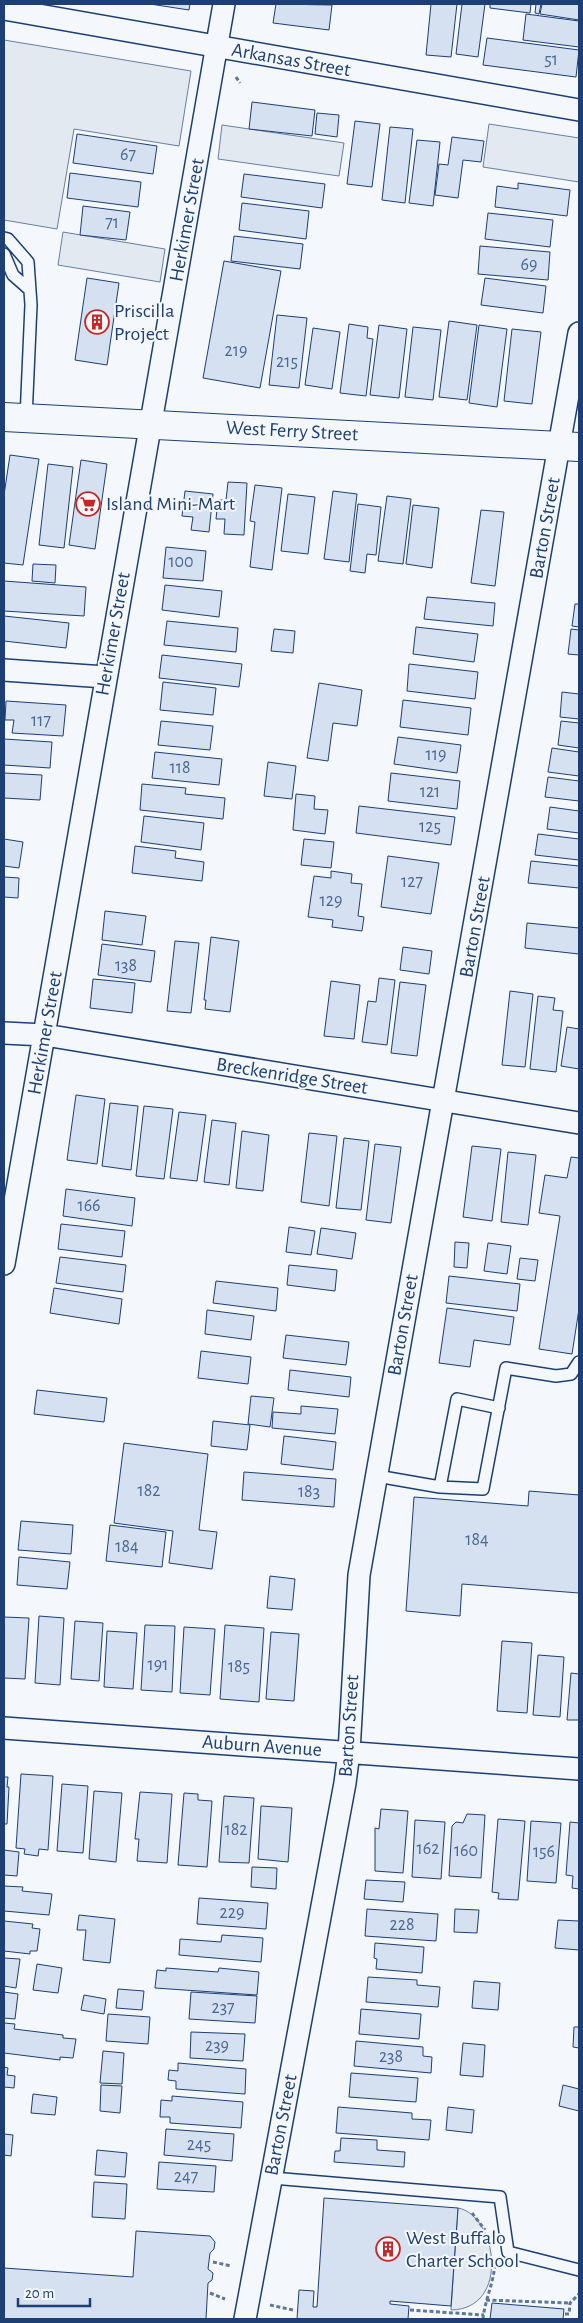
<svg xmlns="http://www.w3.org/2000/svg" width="583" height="2323" viewBox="0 0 583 2323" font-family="'Alegreya Sans',sans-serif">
<rect width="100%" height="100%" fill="#f4f7fb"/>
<path fill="#e3e9f0" stroke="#687fa3" d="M4 40 191 71 179 146 74 129 57 229 4 220Z
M489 124 579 138V182L483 167Z
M222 125 344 143 339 176 218 159Z
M63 232 165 249 160 282 58 265Z
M458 2208C497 2215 511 2309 451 2310Z"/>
<path fill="#d5e0f0" stroke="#1d3f73" d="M150 4H190L189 10Z
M276 4 332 5 329 30 273 23Z
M431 4H457L451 57 426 55Z
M462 4H485L478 57 456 54Z
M490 4H531L530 13 490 8Z
M536 4H541L539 14 535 13Z
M542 4H579V20L540 14Z
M526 14 579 21V47L523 40Z
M487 38 579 50 576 77 483 65Z
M252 102 315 110 312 136 249 129Z
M317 113 339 115 337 137 315 134Z
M355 121 380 124 372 187 347 184Z
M390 127 413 129 405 203 382 200Z
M77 134 157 146 153 174 73 163Z
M452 137 484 141 481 162 463 160 458 198 435 195 439 164 448 165Z
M417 140 440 142 433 206 409 203Z
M70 173 141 182 138 207 67 198Z
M244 174 325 184 322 208 241 197Z
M518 183 570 190 567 216 495 207 497 186 518 189Z
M242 203 309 211 306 239 239 230Z
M83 206 130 212 126 240 80 235Z
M488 213 553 220 550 247 485 239Z
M234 236 303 244 300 269 231 261Z
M480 246 550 252 548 280 478 274Z
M224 261 281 271 260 388 203 378Z
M87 278 119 283 107 365 75 360Z
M485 278 546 286 543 313 481 305Z
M277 315 307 318 299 388 269 385Z
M449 321 477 325 467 400 439 397Z
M349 324 368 327 367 338 373 339 366 396 340 393Z
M379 325 407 329 399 398 370 395Z
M479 325 507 329 497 407 469 403Z
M413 327 441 330 433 400 405 397Z
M313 328 340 332 332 389 305 385Z
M512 329 541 332 532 404 504 401Z
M10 455 39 459 23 565 4 563V495Z
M81 460 107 464 95 549 69 545Z
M48 464 73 467 64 548 39 545Z
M228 482 247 483 244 535 224 534 225 519H216L218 500H226Z
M255 485 282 488 272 570 250 567 255 522 250 521Z
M185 491 213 494 209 532 191 530 193 517 182 516Z
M333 491 357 494 349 562 324 559Z
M288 494 315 497 308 554 281 551Z
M387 496 411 499 403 564 378 561Z
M358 504 381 507 376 555 367 554 365 573 350 571Z
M413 505 439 508 432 568 406 564Z
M481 510 504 512 495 586 471 583Z
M166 547 206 551 203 581 163 578Z
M33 564 56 565 55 583 32 581Z
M4 581 86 587 84 616 4 611Z
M165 585 222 591 219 617 162 610Z
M427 597 495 603 493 626 424 619Z
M575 604H579V627L572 626Z
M4 616 69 623 66 648 4 641Z
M167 621 238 628 236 652 164 645Z
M416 627 478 634 474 662 413 654Z
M274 629 295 631 293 653 271 651Z
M571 629 579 630V655L568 654Z
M162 655 242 664 239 687 159 678Z
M409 664 478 672 475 699 407 691Z
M163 682 216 688 213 715 160 710Z
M319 683 362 690 357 726 333 723 328 761 307 758Z
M562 692 579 694V719L560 717Z
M403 700 471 708 468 735 400 727Z
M6 701 66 705 63 736 12 733 14 720H5Z
M161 721 213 726 210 750 158 745Z
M561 721 579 723V748L558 745Z
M398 737 461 745 457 773 394 764Z
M4 739 52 742 50 768 4 765Z
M552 748 579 752V776L548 772Z
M155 752 222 759 219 785 152 778Z
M268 762 296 766 292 799 264 796Z
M4 773 42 775 40 800 4 798Z
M391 773 460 781 457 809 388 801Z
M548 777 579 781V801L545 797Z
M142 784 186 788 185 794 225 798 223 819 140 810Z
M296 794 315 796 314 809 328 810 325 834 293 830Z
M359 806 455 817 451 845 356 833Z
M550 807 579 811V833L547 829Z
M144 816 204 823 201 850 141 842Z
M538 834 579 839V860L535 855Z
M4 839 23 842 19 868 4 866Z
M304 839 334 842 331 868 301 865Z
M135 846 176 851 175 858 204 862 202 881 132 873Z
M388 856 439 863 431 914 381 907Z
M531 861 579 866V888L528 883Z
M331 871 352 874 351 883 362 884 358 916 364 917 362 931 332 927 333 920 308 917 314 876 331 878Z
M4 877 19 878 18 898 4 897Z
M105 911 146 916 142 945 102 940Z
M527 923 579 928V954L525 948Z
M211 937 239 941 230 1012 205 1009 206 1000H204Z
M175 941 199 943 191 1013 167 1011Z
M102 944 155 951 151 982 98 975Z
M403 947 432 951 429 974 400 970Z
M379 978 395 980 387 1045 362 1042 368 1001 376 1002Z
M93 979 135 983 132 1013 90 1008Z
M331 981 360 985 354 1039 324 1036Z
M400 982 426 985 417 1056 391 1053Z
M510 991 533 994 525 1067 502 1065Z
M538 996 555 998 553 1010 563 1011 556 1072 530 1069Z
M567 1027 579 1029V1069L561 1066Z
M76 1095 105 1099 97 1164 67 1160Z
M110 1103 138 1106 131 1170 102 1166Z
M144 1106 173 1109 164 1179 136 1176Z
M179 1112 206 1115 197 1181 170 1178Z
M212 1120 236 1123 229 1185 204 1182Z
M242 1131 269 1135 263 1191 236 1188Z
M309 1133 337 1136 329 1206 301 1202Z
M344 1138 369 1141 361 1210 336 1208Z
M375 1144 401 1147 391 1223 366 1220Z
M472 1146 501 1149 492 1221 463 1217Z
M508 1152 536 1155 528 1225 501 1222Z
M571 1157 579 1158V1309L572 1354 539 1349 560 1216 539 1213 545 1175 567 1178Z
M66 1189 135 1198 132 1226 63 1216Z
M61 1224 125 1231 122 1257 58 1249Z
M289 1227 315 1231 311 1255 286 1252Z
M321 1228 356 1233 352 1259 317 1254Z
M455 1242 469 1243 467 1268 454 1267Z
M488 1243 511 1246 507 1274 484 1271Z
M60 1257 126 1265 123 1292 56 1283Z
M520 1258 538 1260 535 1281 517 1279Z
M289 1265 337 1270 335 1291 287 1285Z
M449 1276 520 1284 517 1311 446 1303Z
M216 1281 278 1288 276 1311 213 1303Z
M54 1288 122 1299 119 1324 50 1313Z
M447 1308 514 1317 510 1345 474 1340 470 1367 439 1363Z
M207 1310 254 1316 251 1340 205 1334Z
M286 1335 349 1342 346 1365 283 1358Z
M201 1351 251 1357 248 1384 198 1378Z
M290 1370 351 1377 349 1397 288 1390Z
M37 1390 107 1398 104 1422 34 1414Z
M251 1396 274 1398 270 1427 248 1424Z
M301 1406 338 1409 335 1434 272 1428 273 1412 301 1414Z
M213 1421 250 1425 247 1450 211 1446Z
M284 1436 336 1442 333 1470 281 1464Z
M124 1443 208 1454 199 1530 217 1532 212 1569 169 1563 173 1531 114 1523Z
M244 1472 336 1479 334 1507 242 1500Z
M529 1491 579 1495V1593L462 1584 460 1616 406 1611 414 1497 528 1506Z
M21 1521 73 1525 71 1554 18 1550Z
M110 1525 166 1532 162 1567 106 1561Z
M19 1557 70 1562 67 1589 17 1585Z
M270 1576 295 1579 292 1610 267 1608Z
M39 1616 64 1618 60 1685 35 1683Z
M4 1617 29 1618 25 1679 4 1678Z
M75 1621 103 1623 99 1681 71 1679Z
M145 1625 175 1626 172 1692 141 1690Z
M225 1625 264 1628 259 1702 220 1699Z
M184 1627 215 1629 210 1695 180 1693Z
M107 1631 137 1633 133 1689 104 1687Z
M271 1632 299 1634 294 1701 266 1699Z
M502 1641 532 1643 527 1713 497 1711Z
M538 1655 564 1657 560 1717 533 1715Z
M571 1673 579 1674V1720H567Z
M21 1774 53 1776 48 1850 39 1849 38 1856 24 1854 25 1849 16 1848Z
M4 1777H8L7 1787H9L7 1824H4Z
M62 1784 88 1786 83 1853 57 1851Z
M94 1791 122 1793 116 1862 89 1859Z
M140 1792 172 1794 167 1863 137 1861 139 1839H135Z
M184 1793 198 1794V1800L212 1801 207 1867 178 1865Z
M224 1796 254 1798 249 1863 219 1862Z
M261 1806 292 1808 288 1862 258 1859Z
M381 1809 408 1811 403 1873 375 1871V1828L379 1829Z
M467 1814 485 1815 481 1878 449 1876 452 1826 456 1822 463 1823Z
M498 1819 525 1821 518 1900 498 1899 499 1893 492 1892Z
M415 1820 445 1822 441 1879 412 1877Z
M531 1821 561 1823 556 1883 527 1881Z
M570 1822 579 1823V1889L572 1888 573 1876 566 1875Z
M4 1850 19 1852 17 1876 4 1875Z
M252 1867 277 1868 276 1889 251 1887Z
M366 1880 405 1882 403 1902 364 1899Z
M4 1886 23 1887 22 1891 52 1894 49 1915 4 1911Z
M199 1898 268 1903 266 1929 197 1924Z
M367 1909 438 1914 436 1941 365 1936Z
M455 1909 479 1910 477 1933 454 1932Z
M79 1915 115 1919 110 1963 83 1960 86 1930H77Z
M558 1920 579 1921V1950L555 1948Z
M4 1921 33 1924 32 1928 40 1929 37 1951H30V1954L4 1951Z
M222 1935 263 1938 261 1962 179 1955 180 1939 221 1942Z
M375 1943 424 1947 422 1973 376 1969 377 1959 374 1958Z
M4 1958 20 1959 16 1988 4 1986Z
M37 1964 62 1968 58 1993 33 1990Z
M166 1968 218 1972 219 1968 259 1972 257 1995 155 1988 157 1970 166 1971Z
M368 1977 417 1980V1985L440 1987 438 2007 366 2002Z
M474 1981 500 1983 498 2010 472 2008Z
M118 1989 144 1991 142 2010 116 2008Z
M4 1992 18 1994 15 2019 4 2018Z
M191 1992 257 1996 255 2023 189 2019Z
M84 1995 106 1999 104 2014 81 2010Z
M361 2009 421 2014 419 2039 359 2034Z
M108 2014 150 2017 148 2044 106 2041Z
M4 2023 15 2024 14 2029 63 2035V2038L76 2039 73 2058 60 2057V2060L4 2053Z
M574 2027H579V2048L573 2047Z
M191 2032 245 2034 243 2061 190 2058Z
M356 2041 423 2047V2056L432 2057 431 2073 354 2066Z
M463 2043 485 2045 483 2077 460 2075Z
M103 2051 124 2053 122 2084 100 2083Z
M178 2063 246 2069 245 2094 176 2089V2081L168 2080 169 2070 178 2071Z
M4 2067 8 2068 7 2075 15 2076 14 2088 4 2087Z
M351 2073 418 2078 416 2102 349 2097Z
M101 2085 122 2086 120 2113 100 2111Z
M563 2085 579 2089V2111L559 2106Z
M33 2094 57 2097 55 2115 31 2113Z
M172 2096 243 2102 241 2128 170 2123V2117H160L161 2100 172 2101Z
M338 2107 412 2113V2119L431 2120 429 2140 336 2133Z
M448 2107 474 2110 472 2133 446 2130Z
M166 2129 234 2134 232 2161 164 2155Z
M4 2134 13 2135 11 2156 4 2155Z
M341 2138 377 2140V2150L405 2152 404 2167 334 2162 335 2151H340Z
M97 2150 127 2153 125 2177 95 2175Z
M159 2162 216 2166 214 2192 157 2189Z
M94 2182 127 2184 125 2219 92 2217Z
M324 2198 458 2208 451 2306 390 2301V2304L409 2306 408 2319H297L299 2290 314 2291 313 2307H317Z
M136 2231 210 2236 215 2242 214 2249 210 2253 208 2269 213 2273 212 2280 208 2283 206 2319H4V2268L133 2277Z
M492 2303 564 2309 563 2319H490Z"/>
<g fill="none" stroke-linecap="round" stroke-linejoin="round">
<g stroke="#1d3f73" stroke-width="14">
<path id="service" d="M4 238 8 239 28 262 31 305 26 418
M4 254 13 275 30 290
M377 1476 440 1487 483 1489 506 1368 556 1376 571 1374 579 1362
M440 1487 457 1399 499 1408
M272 2178 500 2197 508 2252 579 2270"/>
</g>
<g stroke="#1d3f73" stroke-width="24">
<path id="minor" d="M4 9 579 110
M4 670 105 677
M4 1033 45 1035 579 1123
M4 1264 224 4
M4 1728 579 1769
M245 2319 345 1783 349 1752 359 1575 579 333"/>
</g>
<g stroke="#1d3f73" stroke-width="30">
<path id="tertiary" d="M4 417 579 447"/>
</g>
<path stroke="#5e769c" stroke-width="3" stroke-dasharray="4 2.5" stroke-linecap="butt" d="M236 77 240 83
M472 2213 485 2230
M213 2262 231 2266
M210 2293 225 2299
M486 2300 570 2303
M270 2305 293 2310
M410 2310 484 2315
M565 2314H569L570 2303 579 2294
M483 2319C485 2299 494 2283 495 2262"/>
<use href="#service" stroke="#f4f7fb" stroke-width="11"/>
<use href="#minor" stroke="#f4f7fb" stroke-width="21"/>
<use href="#tertiary" stroke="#f4f7fb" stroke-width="28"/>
</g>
<defs>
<g id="building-ring" transform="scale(1.25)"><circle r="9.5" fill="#f4f7fb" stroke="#c62828" stroke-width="1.5"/><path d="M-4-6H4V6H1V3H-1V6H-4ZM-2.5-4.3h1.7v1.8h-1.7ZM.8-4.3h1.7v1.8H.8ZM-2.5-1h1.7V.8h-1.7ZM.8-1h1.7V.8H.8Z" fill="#c62828"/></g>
<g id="supermarket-ring" transform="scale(1.25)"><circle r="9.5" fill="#f4f7fb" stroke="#c62828" stroke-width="1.5"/><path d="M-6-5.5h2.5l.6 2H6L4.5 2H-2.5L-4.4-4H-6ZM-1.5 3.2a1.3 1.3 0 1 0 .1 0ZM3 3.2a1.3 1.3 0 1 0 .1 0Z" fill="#c62828"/></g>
</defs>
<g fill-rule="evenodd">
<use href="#building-ring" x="97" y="322"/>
<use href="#supermarket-ring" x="88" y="504"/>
<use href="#building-ring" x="388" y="2249"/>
</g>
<g text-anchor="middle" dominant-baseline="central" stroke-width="4" stroke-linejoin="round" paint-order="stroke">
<g font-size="18" fill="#4b6792">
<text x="551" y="60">51</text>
<text x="128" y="155">67</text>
<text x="112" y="223">71</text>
<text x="529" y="265">69</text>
<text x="236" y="351">219</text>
<text x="287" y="362">215</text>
<text x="181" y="562">100</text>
<text x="41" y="721">117</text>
<text x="436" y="755">119</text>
<text x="180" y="768">118</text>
<text x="430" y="792">121</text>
<text x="430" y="827">125</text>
<text x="412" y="882">127</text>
<text x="331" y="901">129</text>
<text x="126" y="966">138</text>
<text x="89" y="1206">166</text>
<text x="149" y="1491">182</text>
<text x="309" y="1492">183</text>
<text x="477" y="1540">184</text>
<text x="127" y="1547">184</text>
<text x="158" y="1665">191</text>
<text x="239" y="1667">185</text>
<text x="236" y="1830">182</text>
<text x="428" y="1849">162</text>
<text x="466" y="1851">160</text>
<text x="544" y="1852">156</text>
<text x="232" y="1913">229</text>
<text x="402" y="1925">228</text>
<text x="223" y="2008">237</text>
<text x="217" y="2046">239</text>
<text x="391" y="2057">238</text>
<text x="199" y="2145">245</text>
<text x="186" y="2177">247</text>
</g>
<g font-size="20" fill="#1d3f73" stroke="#f4f7fb">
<text transform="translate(291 60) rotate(10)">Arkansas Street</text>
<text transform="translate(187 220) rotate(-80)">Herkimer Street</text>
<text transform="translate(292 431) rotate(3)">West Ferry Street</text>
<text transform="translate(545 528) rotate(-80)">Barton Street</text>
<text transform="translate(113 634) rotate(-80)">Herkimer Street</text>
<text transform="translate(475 927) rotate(-80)">Barton Street</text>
<text transform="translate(45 1033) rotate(-80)">Herkimer Street</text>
<text transform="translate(292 1076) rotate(9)">Breckenridge Street</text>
<text transform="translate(403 1325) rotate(-80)">Barton Street</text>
<text transform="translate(349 1726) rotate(-86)">Barton Street</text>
<text transform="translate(262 1746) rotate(4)">Auburn Avenue</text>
<text transform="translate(281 2125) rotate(-79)">Barton Street</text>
</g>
<g font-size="20" fill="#1d3f73" stroke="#f4f7fb" text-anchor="start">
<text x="114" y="311">Priscilla<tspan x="114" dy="23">Project</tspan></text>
<text x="106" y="504">Island Mini-Mart</text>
<text x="406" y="2238">West Buffalo<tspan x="406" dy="23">Charter School</tspan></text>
</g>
</g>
<rect width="583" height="2323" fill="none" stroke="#1d3f73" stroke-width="10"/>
<path d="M18 2298v8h72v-8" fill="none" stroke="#1d3f73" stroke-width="2.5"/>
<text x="25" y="2298" font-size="15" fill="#1d3f73" stroke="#f4f7fb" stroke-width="4" paint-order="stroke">20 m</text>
</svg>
